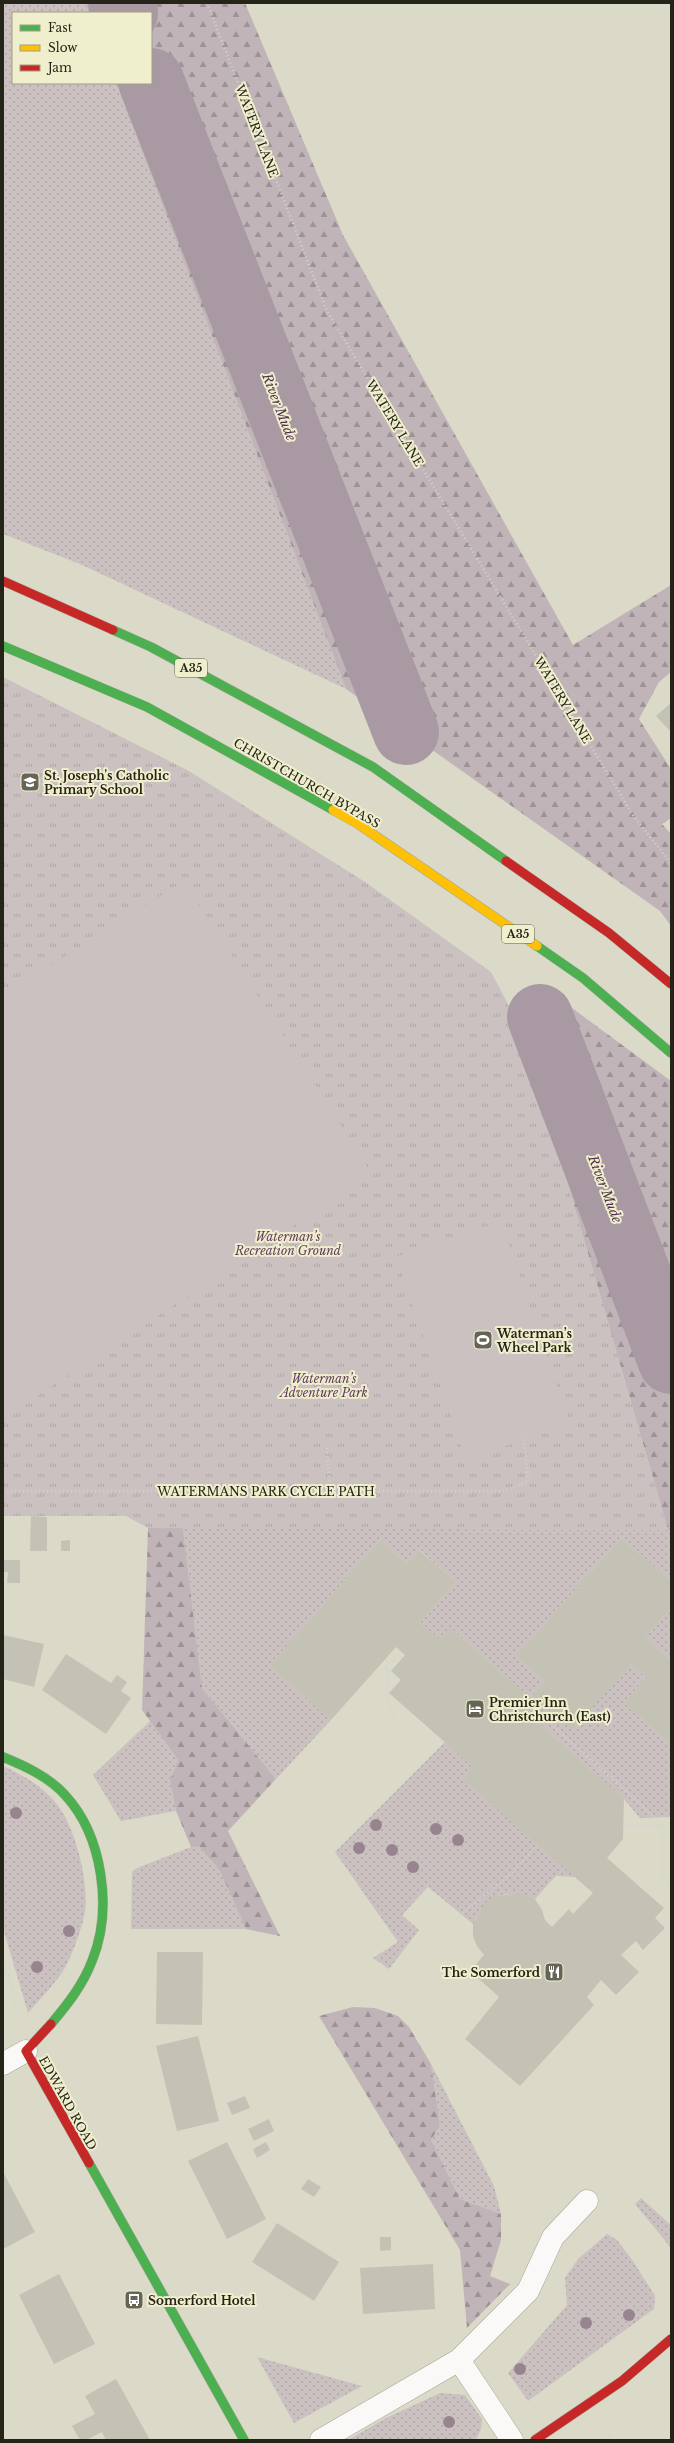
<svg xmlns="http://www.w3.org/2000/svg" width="674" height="2443" viewBox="0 0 674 2443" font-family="'Libre Baskerville',serif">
<defs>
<pattern id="grass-dots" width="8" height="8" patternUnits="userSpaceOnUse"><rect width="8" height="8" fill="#cbc1c1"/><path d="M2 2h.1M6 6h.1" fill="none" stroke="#aea6a5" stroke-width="1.8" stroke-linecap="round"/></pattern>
<pattern id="forest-firs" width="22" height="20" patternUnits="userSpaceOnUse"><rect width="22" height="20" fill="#c1b4b8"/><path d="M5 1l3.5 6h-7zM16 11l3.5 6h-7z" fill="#9d9295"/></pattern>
<pattern id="park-tufts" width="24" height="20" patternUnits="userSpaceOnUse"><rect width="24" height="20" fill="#cbc1c1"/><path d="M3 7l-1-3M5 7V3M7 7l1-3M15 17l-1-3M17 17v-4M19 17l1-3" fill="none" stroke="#aea6a5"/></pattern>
</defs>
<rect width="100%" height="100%" fill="#dbdac8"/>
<path fill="url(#grass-dots)" d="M3 3H85L89 13H13V83H116L346 689 80 564 3 534Z
M183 1528 668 1530 671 1533V1581L621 1538 516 1656 545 1682 530 1698 450 1627 439 1639 420 1623 456 1582 420 1550 407 1564 380 1540 269 1666 331 1720 276 1779 202 1688Z
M671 1608V1660L645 1637Z
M631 1664 646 1677 624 1703 671 1745V1817L640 1818 624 1799 534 1719 545 1706Z
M150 1721 178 1760 170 1781 176 1811 121 1821 93 1775Z
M445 1742 473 1767 576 1877 556 1876 535 1899C505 1887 486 1895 473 1924L428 1887 402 1915 419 1930 389 1969 373 1958 398 1942 335 1852Z
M3 1766C23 1775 46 1788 59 1807 76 1831 89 1882 85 1911 83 1926 72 1955 65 1968 55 1984 40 1999 28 2013L3 1928Z
M199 1846 220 1871 246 1929H131L132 1872 137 1868 191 1847Z
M431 2064 494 2186 501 2214 460 2199 431 2140 440 2126Z
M641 2198 671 2225V2248L635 2204Z
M607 2234 617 2240 633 2261 655 2296 654 2309 528 2401 508 2373 567 2305 565 2278 578 2259Z
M257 2357 362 2386 294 2423Z
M440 2393 465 2395 482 2419 481 2429 476 2440H348L384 2419Z"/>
<path fill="url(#forest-firs)" d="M85 3H245L343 235 573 645 671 585V672L659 682 639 719 671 769V818L662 824 671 834V926L660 911 346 689 116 83H151V13H89Z
M553 994 671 1081V1533L668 1530 525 1036 519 1023 526 1004Z
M148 1528H183L202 1688 276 1779 228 1831 280 1936 246 1929 220 1871 199 1846 191 1847 176 1811 170 1781 178 1760 142 1710Z
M353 2007 375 2008 398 2016 409 2027 431 2064 440 2126 431 2140 460 2199 501 2214V2240L490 2276 510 2284 467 2328 460 2250 319 2016Z"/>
<path fill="url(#park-tufts)" d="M3 677 189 771 365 882 491 972 525 1036 668 1530 148 1528 126 1516H3Z"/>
<path fill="#cbc1c1" d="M184 881 372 1174 3 1418V995Z
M501 1221 570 1423 466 1460 396 1257Z"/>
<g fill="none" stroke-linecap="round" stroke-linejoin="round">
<path stroke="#a999a2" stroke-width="66" d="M121 3 125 13
M151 81 406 732
M540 1017 671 1361"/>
</g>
<path fill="#c3c2b4" d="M671 703V732L656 716Z
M31 1516 47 1517V1551H30Z
M621 1538 671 1581V1608L645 1637 671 1660V1745L624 1703 646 1677 631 1664 572 1730 545 1706 534 1719 624 1799 623 1839 607 1858 664 1908 655 1918 665 1928 643 1950 636 1941 621 1955 639 1972 616 1995 601 1980 587 1997 594 2005 520 2086 465 2039 499 1997 470 1971 484 1955 477 1946 473 1936V1924L484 1904 494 1896 521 1893 535 1899 542 1910 545 1920 552 1927 569 1909 573 1914 593 1893 463 1779 473 1767 389 1693 401 1680 391 1671 405 1655 396 1647 331 1720 269 1666 380 1540 407 1564 419 1550 456 1582 420 1623 439 1639 450 1627 530 1698 545 1682 516 1656Z
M70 1540V1551H61V1541Z
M3 1560H20V1583H7L8 1572H3Z
M3 1635 44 1644 34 1687 3 1679Z
M66 1654 111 1683 117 1675 127 1682 121 1691 131 1698 106 1734 42 1690Z
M157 1952H203L202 2025 156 2024Z
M198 2036 219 2121 177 2131 156 2046Z
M245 2096 250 2108 232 2115 227 2103Z
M269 2119 274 2131 254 2141 248 2129Z
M227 2142 266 2219 227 2239 188 2161Z
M266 2142 270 2150 257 2158 253 2149Z
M3 2172 35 2232 3 2249Z
M308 2179 321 2187 314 2197 301 2189Z
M277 2223 339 2262 314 2301 252 2262Z
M380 2237H391V2250L380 2251Z
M433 2264 435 2309 363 2314 360 2268Z
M59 2274 95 2344 54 2364 19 2295Z
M116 2379 150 2440H106L102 2432 86 2440H80L72 2426 95 2414 85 2396Z"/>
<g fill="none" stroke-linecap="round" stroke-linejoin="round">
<g stroke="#a7a698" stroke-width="23">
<path id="street" d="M3 2064 26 2051
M459 2360 512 2440
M321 2440 459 2360 528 2291 553 2237 587 2201"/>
</g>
<g stroke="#a7a698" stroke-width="10">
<path id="fast" d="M113 630 151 647 373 767 506 861
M3 646 147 707 333 810
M537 946 583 978 671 1053
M3 1757C25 1766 49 1777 65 1795 103 1836 113 1910 92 1961 83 1985 67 2005 51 2024
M89 2163 244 2440"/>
</g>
<g stroke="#a7a698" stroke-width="10">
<path id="slow" d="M333 810 358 824 537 946"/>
</g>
<g stroke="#a7a698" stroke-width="10">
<path id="jam" d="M3 581 113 630
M506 861 609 933 671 984
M51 2024 26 2051 89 2163
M535 2440 622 2381 671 2339"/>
</g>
<path stroke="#d2d2cd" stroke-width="2.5" stroke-dasharray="1 3" stroke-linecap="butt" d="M207 3 327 311 634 817 671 863
M327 1448 330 1491
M3 1491H503L528 1482 524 1439
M539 1713 663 1825
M398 1724 386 1697 389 1686 387 1666 401 1651
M624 1825H662
M671 1825H663L662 1879 671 1886
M447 1926 512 1873 538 1844
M3 1960 18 2013
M602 2431 614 2440"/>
<use href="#street" stroke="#faf9f7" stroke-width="22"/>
<use href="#fast" stroke="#4caf50" stroke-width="9"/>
<use href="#slow" stroke="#ffc107" stroke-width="9"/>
<use href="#jam" stroke="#c62828" stroke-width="9"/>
</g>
<g fill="#98848e">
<circle cx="16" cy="1813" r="6"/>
<circle cx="376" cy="1825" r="6"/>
<circle cx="436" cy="1829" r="6"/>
<circle cx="458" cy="1840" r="6"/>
<circle cx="359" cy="1848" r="6"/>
<circle cx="392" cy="1850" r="6"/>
<circle cx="413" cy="1867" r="6"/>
<circle cx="69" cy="1931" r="6"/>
<circle cx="37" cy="1967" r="6"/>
<circle cx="629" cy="2315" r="6"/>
<circle cx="586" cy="2323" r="6"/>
<circle cx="520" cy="2369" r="6"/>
<circle cx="449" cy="2422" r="6"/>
</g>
<defs>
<g id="school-square" transform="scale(1)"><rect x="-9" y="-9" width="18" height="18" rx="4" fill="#656456" stroke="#f0efcd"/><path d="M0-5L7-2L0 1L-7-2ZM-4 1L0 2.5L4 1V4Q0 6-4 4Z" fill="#fff"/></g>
<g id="stadium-square" transform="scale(1)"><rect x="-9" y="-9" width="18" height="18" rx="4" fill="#656456" stroke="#f0efcd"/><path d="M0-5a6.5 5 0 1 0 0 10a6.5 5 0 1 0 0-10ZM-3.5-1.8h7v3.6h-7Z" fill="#fff"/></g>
<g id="hotel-square" transform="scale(1)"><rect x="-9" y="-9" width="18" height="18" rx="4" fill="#656456" stroke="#f0efcd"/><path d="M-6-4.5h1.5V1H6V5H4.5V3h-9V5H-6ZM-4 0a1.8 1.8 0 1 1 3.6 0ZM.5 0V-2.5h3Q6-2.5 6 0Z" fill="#fff"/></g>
<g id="restaurant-square" transform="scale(1)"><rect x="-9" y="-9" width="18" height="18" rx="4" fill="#656456" stroke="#f0efcd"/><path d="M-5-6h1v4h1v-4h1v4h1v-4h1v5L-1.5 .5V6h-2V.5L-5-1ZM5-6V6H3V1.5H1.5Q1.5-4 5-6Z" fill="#fff"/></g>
<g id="bus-square" transform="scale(1)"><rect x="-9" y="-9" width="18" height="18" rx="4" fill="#656456" stroke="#f0efcd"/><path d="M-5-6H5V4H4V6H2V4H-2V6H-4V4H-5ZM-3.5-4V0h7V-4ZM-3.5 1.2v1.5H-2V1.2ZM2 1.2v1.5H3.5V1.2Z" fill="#fff"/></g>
</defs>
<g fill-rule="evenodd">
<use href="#school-square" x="30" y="782"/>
<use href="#stadium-square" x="483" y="1340"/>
<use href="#hotel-square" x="475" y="1709"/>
<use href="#restaurant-square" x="554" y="1972"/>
<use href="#bus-square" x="134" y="2300"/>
</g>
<g text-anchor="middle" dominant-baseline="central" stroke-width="4" stroke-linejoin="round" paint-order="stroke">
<g fill="#f0efcd" stroke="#62614e" stroke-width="1">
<rect x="175" y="659" width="32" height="18" rx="3"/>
<rect x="502" y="925" width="32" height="18" rx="3"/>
</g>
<g font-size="11" font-weight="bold" fill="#252418">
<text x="191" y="668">A35</text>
<text x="518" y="934">A35</text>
</g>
<g font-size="12" fill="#252418" stroke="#f0efcd">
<text transform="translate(257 131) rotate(69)">WATERY LANE</text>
<text transform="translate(395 423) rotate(59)">WATERY LANE</text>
<text transform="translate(563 700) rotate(59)">WATERY LANE</text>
<text transform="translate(307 783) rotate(30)">CHRISTCHURCH BYPASS</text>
<text x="266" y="1491">WATERMANS PARK CYCLE PATH</text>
<text transform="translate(68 2103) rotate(61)">EDWARD ROAD</text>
</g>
<g font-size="12" font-weight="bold" fill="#252418" stroke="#f0efcd" text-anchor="start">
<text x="44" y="775">St. Joseph's Catholic<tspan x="44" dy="14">Primary School</tspan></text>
<text x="497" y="1333">Waterman’s<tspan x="497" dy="14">Wheel Park</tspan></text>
<text x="489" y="1702">Premier Inn<tspan x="489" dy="14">Christchurch (East)</tspan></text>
<text x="540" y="1972" text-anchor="end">The Somerford</text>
<text x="148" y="2300">Somerford Hotel</text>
</g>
<g font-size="12" font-style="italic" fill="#623d5f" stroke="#f0efcd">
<text x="288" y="1236">Waterman’s<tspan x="288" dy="14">Recreation Ground</tspan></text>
<text x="324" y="1378">Waterman’s<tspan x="324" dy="14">Adventure Park</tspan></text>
</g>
<g font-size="13" font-style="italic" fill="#522f4f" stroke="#f0efcd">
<text transform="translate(279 407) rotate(69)">River Mude</text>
<text transform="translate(605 1189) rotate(69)">River Mude</text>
</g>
</g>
<rect width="674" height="2443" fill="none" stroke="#252418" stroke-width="8"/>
<rect x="12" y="12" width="140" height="72" fill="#f0efcd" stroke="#9f9e85"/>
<rect x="20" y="25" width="20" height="6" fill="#4caf50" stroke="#9f9e85"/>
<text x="48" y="32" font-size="12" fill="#252418">Fast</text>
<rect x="20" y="45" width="20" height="6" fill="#ffc107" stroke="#9f9e85"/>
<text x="48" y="52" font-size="12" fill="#252418">Slow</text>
<rect x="20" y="65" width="20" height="6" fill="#c62828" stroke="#9f9e85"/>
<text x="48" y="72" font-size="12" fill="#252418">Jam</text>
</svg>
